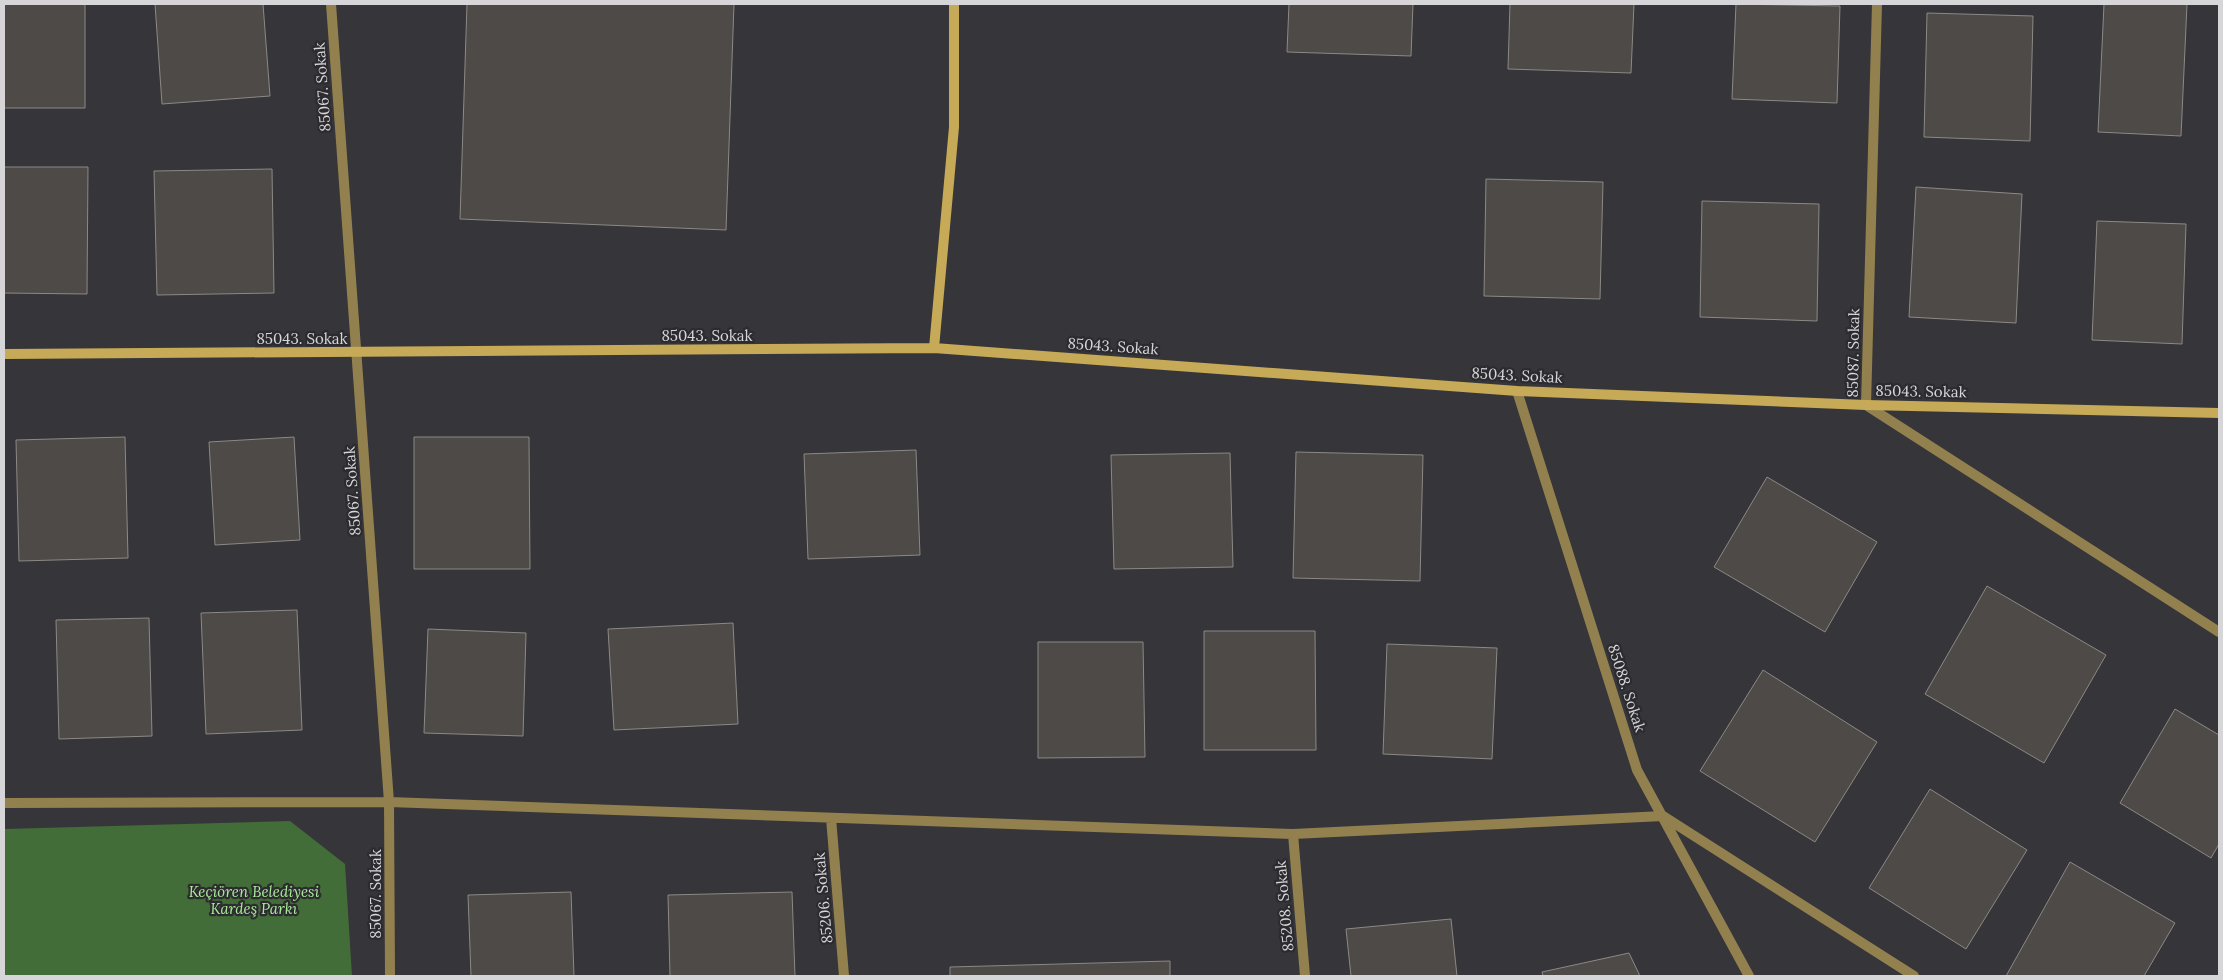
<svg xmlns="http://www.w3.org/2000/svg" width="2223" height="980" viewBox="0 0 2223 980" font-family="Lora,serif">
<rect width="100%" height="100%" fill="#363539"/>
<path fill="#426c38" d="M290 821 345 864 352 976H4V829Z"/>
<path fill="#4d4a47" stroke="#8c8986" d="M4 4H85V108H4Z
M155 4H263L270 96 162 104Z
M467 4H734L726 230 460 219Z
M1289 4H1413L1411 56 1287 52Z
M1510 4H1634L1631 73 1508 69Z
M1736 4 1840 6 1837 103 1732 99Z
M2104 4H2187L2181 136 2098 132Z
M1927 13 2033 16 2030 141 1924 137Z
M4 167H88L87 294 4 293Z
M272 169 274 293 157 295 154 171Z
M1486 179 1603 182 1600 299 1484 296Z
M1916 187 2022 194 2016 323 1909 317Z
M1702 201 1819 204 1817 321 1700 317Z
M2097 221 2186 224 2182 344 2092 340Z
M125 437 128 558 19 561 16 440Z
M294 437 300 540 215 545 209 442Z
M414 437H529L530 569H414Z
M916 450 920 555 808 559 804 454Z
M1296 452 1423 455 1420 581 1293 578Z
M1230 453 1233 567 1114 569 1111 455Z
M1767 477 1877 542 1825 632 1714 567Z
M1987 586 2106 655 2044 763 1925 694Z
M297 610 302 730 206 734 201 613Z
M149 618 152 736 59 739 56 620Z
M733 623 738 724 614 730 608 629Z
M428 629 526 633 523 736 424 733Z
M1204 631H1315L1316 750H1204Z
M1038 642H1143L1145 757 1038 758Z
M1387 644 1497 648 1492 759 1383 754Z
M1763 670 1877 742 1815 842 1700 771Z
M2175 709 2219 735V844L2211 858 2120 803Z
M1930 789 2027 850 1966 949 1869 888Z
M2070 862 2175 923 2144 976H2006Z
M571 892 574 976H471L468 895Z
M792 892 795 976H670L668 895Z
M1451 919 1457 976H1351L1346 929Z
M1629 953 1640 976H1543L1542 972Z
M1170 961V976H950V967Z"/>
<g fill="none" stroke-linecap="round" stroke-linejoin="round">
<path stroke="#92814f" stroke-width="10" d="M331 4 389 802 390 976
M1877 4 1866 405 2219 632
M1517 391 1637 770 1749 976
M4 803 389 802 1293 834 1663 816 1914 976
M831 818 844 976
M1293 834 1305 976"/>
<path stroke="#c6aa57" stroke-width="10" d="M934 348 954 127V4
M4 354 934 348 1517 391 1866 405 2219 413"/>
</g>
<g text-anchor="middle" dominant-baseline="central" stroke-width="4.5" stroke-linejoin="round" paint-order="stroke">
<g font-size="15" fill="#d6d5d7" stroke="#2c2b2f">
<text transform="translate(322 87) rotate(-94)">85067. Sokak</text>
<text x="707" y="335">85043. Sokak</text>
<text x="302" y="338">85043. Sokak</text>
<text transform="translate(1113 346) rotate(4)">85043. Sokak</text>
<text transform="translate(1853 353) rotate(-89)">85087. Sokak</text>
<text transform="translate(1517 375) rotate(3)">85043. Sokak</text>
<text transform="translate(1921 391) rotate(1)">85043. Sokak</text>
<text transform="translate(352 491) rotate(-94)">85067. Sokak</text>
<text transform="translate(1627 688) rotate(72)">85088. Sokak</text>
<text transform="translate(375 894) rotate(-90)">85067. Sokak</text>
<text transform="translate(823 898) rotate(-95)">85206. Sokak</text>
<text transform="translate(1284 906) rotate(-95)">85208. Sokak</text>
</g>
<g font-size="15" font-style="italic" fill="#a9eb99" stroke="#2c2b2f">
<text x="254" y="891">Keçiören Belediyesi<tspan x="254" dy="17">Kardeş Parkı</tspan></text>
</g>
</g>
<rect width="2223" height="980" fill="none" stroke="#d6d5d7" stroke-width="10"/>
</svg>
